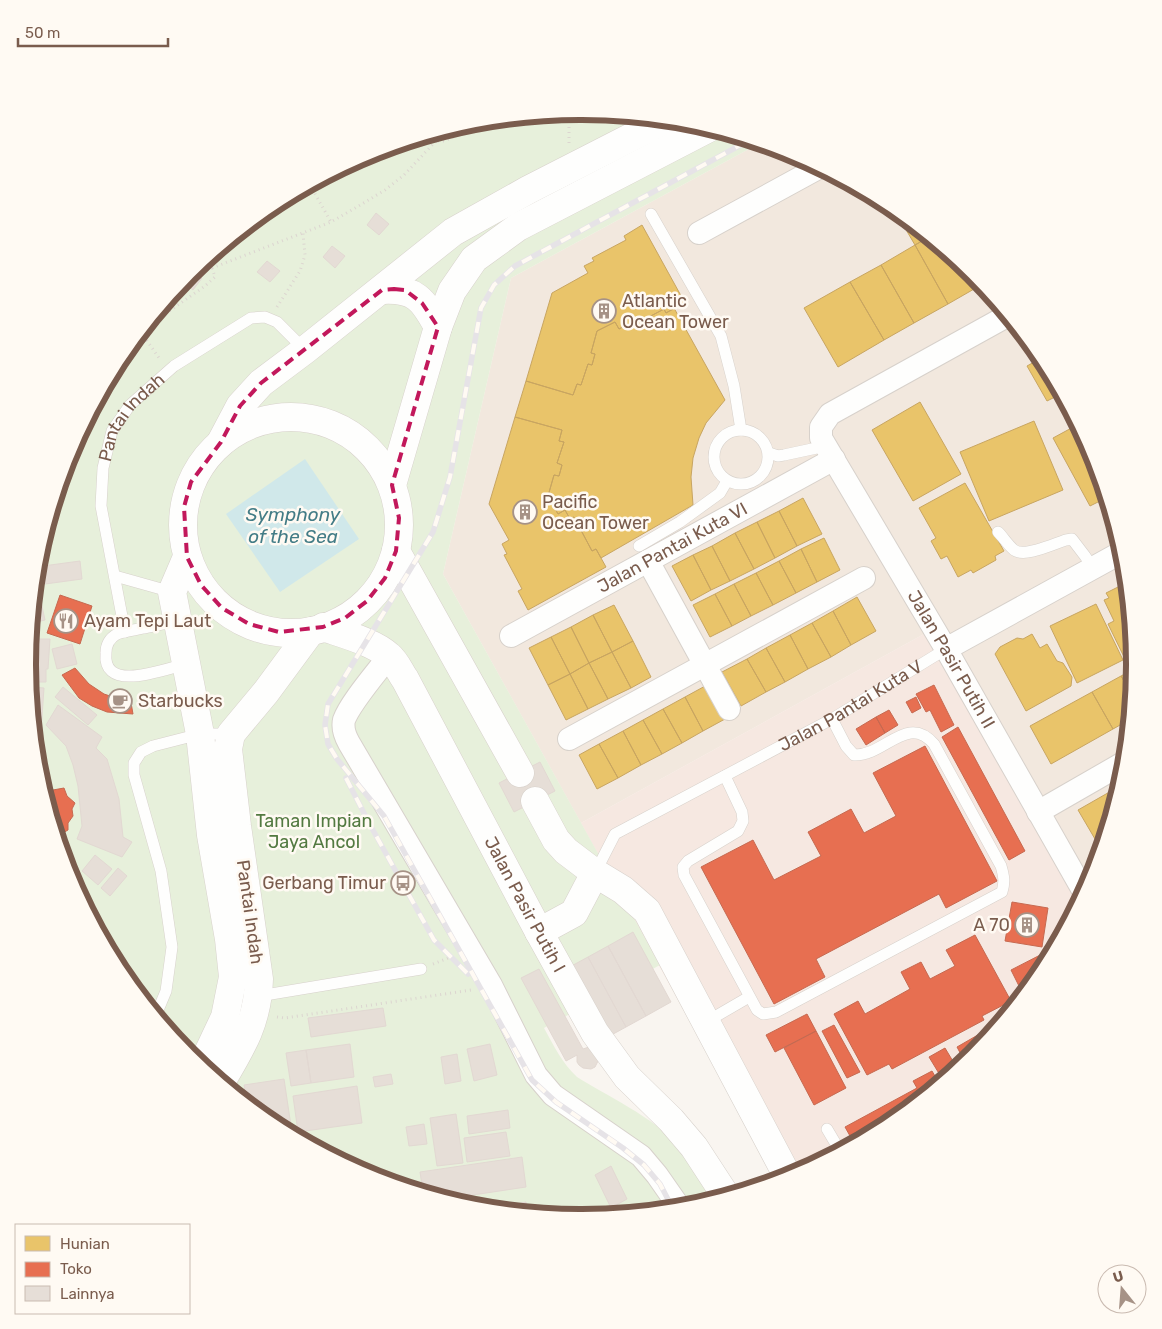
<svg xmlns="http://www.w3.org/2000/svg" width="1162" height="1329" viewBox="0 0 1162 1329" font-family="Rubik,sans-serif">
<rect width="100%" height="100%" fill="#f9f5f0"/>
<path fill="#f2e8de" d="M760 143 793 153 889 204 973 273 1041 357 1092 453 1124 557 1134 665 1124 773 1092 877 1080 899 924 634 581 823 443 574 511 278Z"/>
<path fill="#f6e8e1" d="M924 634 1080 899 1041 972 972 1056 888 1125 793 1176 777 1181 581 823Z"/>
<path fill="#e7f0db" d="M581 111 689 122 760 143 511 278 443 574 660 965 544 1028C554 1046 562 1063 577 1077 606 1095 654 1118 676 1143 691 1160 704 1180 717 1199L689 1207 581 1218 473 1207 369 1176 273 1125 189 1056 121 972 70 876 38 772 28 665 38 556 70 452 121 357 190 273 274 204 369 153 473 122Z"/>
<path fill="#d0e8ea" d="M305 459 359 539 280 592 226 514Z"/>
<path fill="#e9c46a" stroke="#c8a561" d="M901 215 929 237 915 245 898 216Z
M642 225 685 303 666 313 664 309 630 327 628 324 619 329 615 322 597 331 591 353 595 354 592 365 588 364 581 385 577 384 573 395 526 381 552 293 588 273 584 266 594 261 592 258 626 240 624 236Z
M929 237 973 273 981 285 948 304 915 245Z
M915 245 948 304 914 323 881 265Z
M881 265 914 323 884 340 850 282Z
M850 282 884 340 838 367 804 308Z
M674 308 725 400 706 423 699 438 693 458 691 477 693 505 601 558 596 549 592 551 574 517 570 519 565 510 558 514 548 496 554 475 559 476 562 465 557 463 564 442 559 441 562 430 515 417 526 381 573 395 577 384 581 385 588 364 592 365 595 354 591 353 597 331 615 322 619 329 628 324 630 327 664 309 666 313Z
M1031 344 1041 357 1061 394 1047 401 1027 366 1036 361 1028 346Z
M920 402 961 474 913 501 872 430Z
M515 417 562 430 559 441 564 442 557 463 562 465 559 476 554 475 548 496 558 514 565 510 570 519 574 517 592 551 596 549 606 567 528 610 518 591 522 589 504 555 507 554 502 544 509 540 489 504Z
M1034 421 1063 490 989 521 960 452Z
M1077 425 1092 453 1106 498 1090 506 1053 438Z
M965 483 1004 551 995 556 996 560 973 573 971 570 958 577 947 556 941 559 931 541 936 538 919 508Z
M803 498 822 534 797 546 779 511Z
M779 511 797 546 775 558 757 522Z
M757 522 775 558 754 569 735 533Z
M735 533 754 569 730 581 712 546Z
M824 538 840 570 817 582 801 549Z
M712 546 730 581 711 590 693 555Z
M801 549 817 582 796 593 779 561Z
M693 555 711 590 691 601 672 566Z
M779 561 796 593 773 605 756 573Z
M756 573 773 605 751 616 734 584Z
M734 584 751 616 732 626 715 594Z
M1124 584 1127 589 1134 658 1126 661 1108 624 1114 621 1104 600 1109 598 1106 593Z
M715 594 732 626 710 637 693 605Z
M857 597 876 631 851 645 833 611Z
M1096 604 1123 660 1077 683 1050 626Z
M614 605 633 641 612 652 593 615Z
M833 611 851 645 831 657 812 623Z
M593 615 612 652 589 663 571 627Z
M812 623 831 657 808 669 790 635Z
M571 627 589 663 570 674 551 637Z
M1032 634 1040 648 1047 644 1057 661 1063 663 1072 677 1071 686 1026 711 995 654 1000 647 1017 638 1023 639Z
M790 635 808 669 785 682 766 648Z
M551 637 570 674 548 685 529 648Z
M633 641 651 677 631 688 612 652Z
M766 648 785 682 766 692 747 659Z
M612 652 631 688 608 699 589 663Z
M747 659 766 692 741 706 722 672Z
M589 663 608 699 588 709 570 674Z
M1134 669 1132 694 1121 676Z
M570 674 588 709 566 720 548 685Z
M1121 676 1132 694 1129 720 1113 729 1092 692Z
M707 685 725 719 703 731 685 697Z
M1092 692 1113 729 1051 764 1030 726Z
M685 697 703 731 682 743 663 709Z
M663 709 682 743 662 754 643 720Z
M643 720 662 754 641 765 623 731Z
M623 731 641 765 618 778 599 744Z
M599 744 618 778 597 789 579 755Z
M1120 786 1105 833 1095 839 1078 810Z"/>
<path fill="#e76f51" stroke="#c66950" d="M60 595 92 606 80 644 47 633Z
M75 668 89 684 104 694 113 697H130L133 714 107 712 92 706 79 698 62 675Z
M934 685 954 725 941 732 930 710 926 712 916 694Z
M916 697 921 708 912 713 906 702Z
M889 710 898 725 885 733 876 717Z
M876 717 885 733 866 745 856 729Z
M958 727 1025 851 1009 860 942 737Z
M925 746 997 881 946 908 939 894 816 959 825 977 774 1004 701 867 753 840 774 880 821 856 808 832 851 809 864 833 896 816 873 773Z
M41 783H45L53 790 64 788 67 796 75 803 72 809 73 816 68 823V830L61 834 59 841Z
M1012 902 1048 908 1042 947 1005 941Z
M975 935 1011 1001 982 1016 984 1020 892 1069 889 1064 867 1075 834 1014 858 1001 865 1014 910 989 901 972 921 962 930 979 955 966 946 950Z
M1048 951 1050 955 1041 972 1023 994 1011 970Z
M807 1014 816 1031 775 1052 766 1035Z
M834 1025 860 1072 847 1078 822 1031Z
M816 1031 846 1088 814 1105 784 1048Z
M983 1032 987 1038 972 1056 965 1062 957 1047Z
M945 1048 957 1068 943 1080 929 1057Z
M932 1071 939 1083 888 1125 854 1143 845 1127 917 1088 913 1081Z"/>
<path fill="#e6ded7" stroke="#e2d8d2" d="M376 213 389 224 379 235 367 225Z
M332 246 345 256 335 268 323 257Z
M267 261 280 271 270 282 257 272Z
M193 271 202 278 193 290 183 282Z
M47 527 50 548 40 549Z
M80 561 82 579 45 584 43 566Z
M40 597 45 620 32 623 34 599Z
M30 639H50L48 669H46V682H29L28 665Z
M72 644 77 664 57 669 52 649Z
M30 687 44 688 39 759 37 758Z
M63 687 97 715 88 725 55 697Z
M58 705 102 737 96 748 107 759 119 799 123 837 132 842 122 857 77 839 82 826 78 786 73 765 66 746 46 725Z
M540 762 555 791 514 812 499 783Z
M95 855 112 869 98 885 82 871Z
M118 868 127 876 110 896 101 888Z
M633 932 671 1002 646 1016 608 946Z
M608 946 646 1016 626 1027 588 957Z
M588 957 626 1027 604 1039 566 969Z
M539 969 583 1049 589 1047 599 1059 595 1067 591 1069 583 1068 579 1065 577 1062V1055L566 1061 521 978Z
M383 1008 386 1026 311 1037 308 1018Z
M350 1044 354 1077 311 1083 306 1050Z
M490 1044 497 1075 474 1081 467 1049Z
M306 1050 311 1083 291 1086 286 1053Z
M457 1054 461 1081 445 1084 441 1057Z
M391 1074 393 1084 375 1087 373 1077Z
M284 1079 291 1126 280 1128 271 1122 269 1112 259 1113 247 1103 244 1085Z
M357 1086 362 1123 298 1132 293 1096Z
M508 1110 510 1128 469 1134 467 1116Z
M456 1114 463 1163 437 1166 430 1118Z
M424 1124 427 1144 409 1146 406 1127Z
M506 1132 510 1156 467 1162 464 1138Z
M522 1157 526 1187 446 1199 423 1192 420 1172Z
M611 1166 627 1199 611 1208 595 1175Z
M480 1197 482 1208 473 1207 452 1201Z
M526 1202 527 1213 492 1209Z"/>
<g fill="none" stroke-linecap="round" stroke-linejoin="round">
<g stroke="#d7d1cb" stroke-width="12">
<g id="service">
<path d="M651 214 721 336 734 386 741 430"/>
<circle cx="741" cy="457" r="27"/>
<path d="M769 453 778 456 784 455 826 446"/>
<path d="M998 532C1003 537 1008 545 1014 550 1025 558 1053 544 1066 540L1072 539 1085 556 1093 568"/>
<path d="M639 546 680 522 720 493 727 481"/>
<path d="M115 576 172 592"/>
<path d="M177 621C166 623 155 626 144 628 135 630 125 631 117 634 110 638 106 645 106 653 102 694 165 669 186 664"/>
<path id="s1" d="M125 632 101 506 103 468 112 431 130 405 174 366 251 318 265 317 277 322 305 350"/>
<path d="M725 776 742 812 743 821 738 831 688 861 683 867 684 875 757 1010 763 1014 776 1012 1002 892C1005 882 1004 876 1001 866L934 744C907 713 885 756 854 755L846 746 832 719"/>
<path id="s2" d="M595 873 615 834 832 719 946 649"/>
<path d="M259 996 421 969"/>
<path d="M156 1015 166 991 172 947 161 871 134 775V763L141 752 153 746 200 734H231"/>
<path d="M706 1022 749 997"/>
<path d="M827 1129 840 1151"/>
</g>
</g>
<g stroke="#d7d1cb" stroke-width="24">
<g id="minor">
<path d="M699 233 820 167"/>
<path id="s3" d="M1007 316 830 414 821 427V438L946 649 1084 892"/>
<path d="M648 561 729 709"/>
<path id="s4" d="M511 636 834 459"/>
<path d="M946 649 1122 552"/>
<path d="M389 656C377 672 350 703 344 720 342 729 345 736 349 743L491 985 536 1075 553 1095 641 1156 657 1175 680 1208"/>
<path d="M569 739 864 578"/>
<path d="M1038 812 1125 762"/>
</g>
</g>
<g stroke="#d7d1cb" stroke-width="29">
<g id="tertiary">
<path d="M382 290C415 288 423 299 438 327"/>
<circle cx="291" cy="525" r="108"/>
<path d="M221 442 240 406 261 383 305 350 453 232 528 190 667 119"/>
<path d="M392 485 438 327 452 291 474 259 518 227 709 128"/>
<path d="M396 551 520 773"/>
<path d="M187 557 172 592 200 734 211 835 229 939 233 977 225 1017 209 1051 201 1065"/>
<path id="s5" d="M323 627C343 634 374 642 389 656 396 662 400 672 405 679L539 932 595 1033 627 1077 671 1120 694 1147 726 1196"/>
<path d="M535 801 556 840 566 851 595 873 623 890 647 911 788 1177"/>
<path d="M539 932 574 913 595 873"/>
<path d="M221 1082C242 1047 258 1021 259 979L237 826 228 749 231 734 266 692 311 631"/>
</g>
</g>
<path stroke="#dcd5d0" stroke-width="3" stroke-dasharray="1 4" stroke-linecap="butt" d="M569 112V144
M432 134 436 141H444L493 120
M310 185 331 222
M212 268 331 222 357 207 385 190 404 175 436 141
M277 307 300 271 305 255 303 233
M145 328 205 286 215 277 212 268 204 261
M141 332 159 358
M433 964 451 957
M277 1017 285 1018 471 990"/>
<use href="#service" stroke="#fefefd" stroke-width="11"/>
<use href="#minor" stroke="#fefefd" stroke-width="22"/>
<use href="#tertiary" stroke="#fefefd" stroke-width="28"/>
<g stroke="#e6e3e7" stroke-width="5.5">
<path id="rail" d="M346 778 369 823 434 940 468 974
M673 1209 660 1184 644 1165 623 1148 556 1102 532 1080 384 816 337 759 328 744 325 725 328 704 433 532 450 477 481 308 494 285 515 266 750 140"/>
</g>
<use href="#rail" stroke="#fffaf3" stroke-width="4" stroke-dasharray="11" stroke-linecap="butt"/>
</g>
<path fill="none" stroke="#c2185b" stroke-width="4" stroke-dasharray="10 6" stroke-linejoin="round" d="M394 289 405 290 422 303 438 327 392 485 399 518 396 551 385 578 367 601 345 618 323 627 279 632 249 624 222 608 201 585 187 557 184 507 191 482 221 442 240 406 261 383 382 290Z"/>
<defs>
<g id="building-ring" transform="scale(1.25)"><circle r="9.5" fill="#fffaf3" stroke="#a69286" stroke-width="1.5"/><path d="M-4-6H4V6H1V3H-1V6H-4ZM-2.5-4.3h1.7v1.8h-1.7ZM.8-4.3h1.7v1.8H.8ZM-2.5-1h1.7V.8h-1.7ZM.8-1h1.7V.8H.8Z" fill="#a69286"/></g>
<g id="restaurant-ring" transform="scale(1.25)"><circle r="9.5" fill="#fffaf3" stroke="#a69286" stroke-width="1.5"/><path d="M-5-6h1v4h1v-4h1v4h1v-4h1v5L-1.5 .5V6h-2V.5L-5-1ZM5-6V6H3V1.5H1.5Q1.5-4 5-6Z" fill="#a69286"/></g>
<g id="cafe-ring" transform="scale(1.25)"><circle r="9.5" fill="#fffaf3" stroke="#a69286" stroke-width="1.5"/><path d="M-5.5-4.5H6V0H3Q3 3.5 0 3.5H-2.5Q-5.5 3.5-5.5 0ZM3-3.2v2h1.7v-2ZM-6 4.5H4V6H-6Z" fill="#a69286"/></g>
<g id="bus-ring" transform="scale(1.25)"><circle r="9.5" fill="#fffaf3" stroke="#a69286" stroke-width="1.5"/><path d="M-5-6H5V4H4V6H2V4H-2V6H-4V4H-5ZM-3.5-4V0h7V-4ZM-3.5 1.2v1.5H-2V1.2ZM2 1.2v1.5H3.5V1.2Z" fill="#a69286"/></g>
</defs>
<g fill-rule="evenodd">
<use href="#building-ring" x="604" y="311"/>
<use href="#building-ring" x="525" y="512"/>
<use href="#restaurant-ring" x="66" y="621"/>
<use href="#cafe-ring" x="120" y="701"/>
<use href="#bus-ring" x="403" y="883"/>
<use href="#building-ring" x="1027" y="925"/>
</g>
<g text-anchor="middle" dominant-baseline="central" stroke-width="5" stroke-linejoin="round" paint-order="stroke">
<g font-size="18" fill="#7a5c4d" stroke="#fffaf3" text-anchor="start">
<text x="622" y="301">Atlantic<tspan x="622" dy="21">Ocean Tower</tspan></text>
<text x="542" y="502">Pacific<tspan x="542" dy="21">Ocean Tower</tspan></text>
<text x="84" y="621">Ayam Tepi Laut</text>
<text x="138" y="701">Starbucks</text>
<text x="386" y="883" text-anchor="end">Gerbang Timur</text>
<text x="1010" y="925" text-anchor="end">A 70</text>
</g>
<g font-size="18" fill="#7a5c4d" stroke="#fffaf3">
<text stroke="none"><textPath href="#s1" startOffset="226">Pantai Indah</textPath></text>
<text stroke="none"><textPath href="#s4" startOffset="184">Jalan Pantai Kuta VI</textPath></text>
<text stroke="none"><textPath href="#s3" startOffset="486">Jalan Pasir Putih II</textPath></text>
<text stroke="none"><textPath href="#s2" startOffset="312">Jalan Pantai Kuta V</textPath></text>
<text stroke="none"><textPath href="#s5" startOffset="356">Jalan Pasir Putih I</textPath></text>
<text transform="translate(250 912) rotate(82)">Pantai Indah</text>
</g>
<g font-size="18" fill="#537a41" stroke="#fffaf3">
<text x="314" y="821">Taman Impian<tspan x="314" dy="21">Jaya Ancol</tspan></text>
</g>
<g font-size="19" font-style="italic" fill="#437c86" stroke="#fffaf3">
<text x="293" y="514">Symphony<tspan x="293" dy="22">of the Sea</tspan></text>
</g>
</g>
<path d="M0 0H1162V1329H0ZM580 120H582A544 544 0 0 1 1126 664V665A544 544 0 0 1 582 1209H580A544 544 0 0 1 36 665V664A544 544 0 0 1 580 120Z" fill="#fffaf3" fill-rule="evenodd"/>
<path fill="none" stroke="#7a5c4d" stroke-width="6" d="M580 120H582A544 544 0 0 1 1126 664V665A544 544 0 0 1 582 1209H580A544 544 0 0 1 36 665V664A544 544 0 0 1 580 120Z"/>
<rect x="15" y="1224" width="175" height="90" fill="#fffaf3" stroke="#cabbb1"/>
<rect x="25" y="1236" width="25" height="15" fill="#e9c46a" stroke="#cabbb1"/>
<text x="60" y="1249" font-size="15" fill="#7a5c4d">Hunian</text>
<rect x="25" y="1262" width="25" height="15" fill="#e76f51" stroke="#cabbb1"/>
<text x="60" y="1274" font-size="15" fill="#7a5c4d">Toko</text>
<rect x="25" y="1286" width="25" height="15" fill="#e6ded7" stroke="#cabbb1"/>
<text x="60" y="1299" font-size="15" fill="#7a5c4d">Lainnya</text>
<g transform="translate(1122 1289) rotate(343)"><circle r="24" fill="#fffaf3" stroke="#cabbb1"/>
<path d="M0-4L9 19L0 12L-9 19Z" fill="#a69286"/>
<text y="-8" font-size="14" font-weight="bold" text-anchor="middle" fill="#7a5c4d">U</text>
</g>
<path d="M18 38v8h150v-8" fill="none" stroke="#7a5c4d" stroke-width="2.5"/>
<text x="25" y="38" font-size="15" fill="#7a5c4d" stroke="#fffaf3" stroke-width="4" paint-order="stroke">50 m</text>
</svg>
